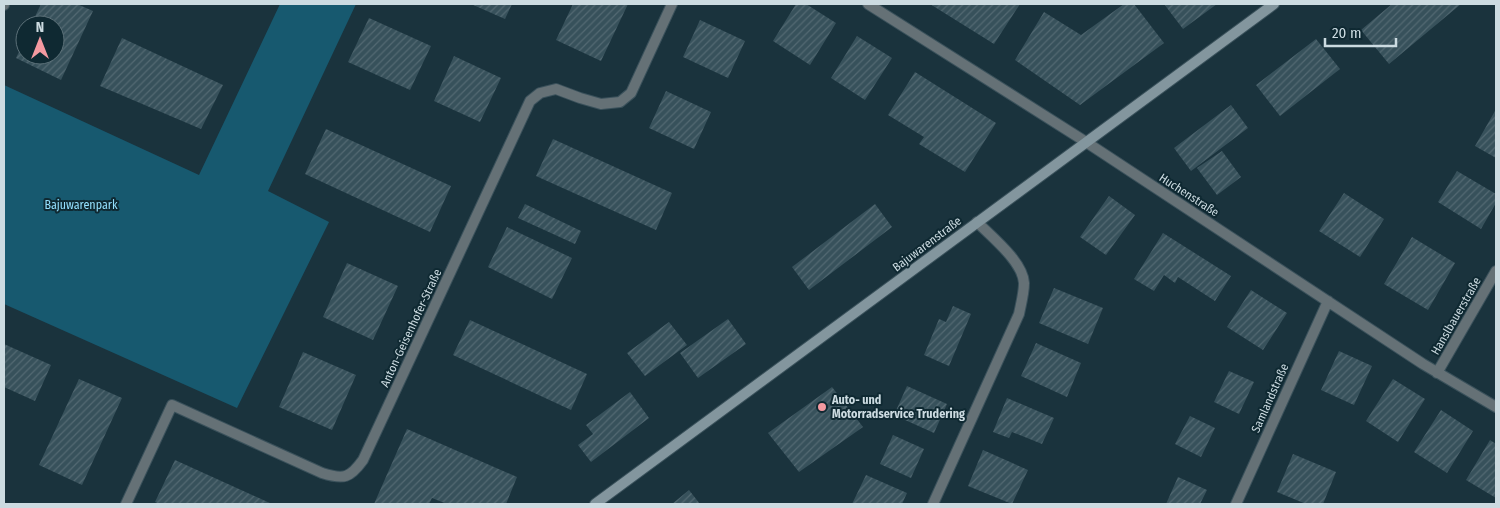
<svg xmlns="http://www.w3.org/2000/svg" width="1500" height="508" viewBox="0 0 1500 508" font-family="'Fira Sans Condensed',sans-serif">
<defs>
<pattern id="building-hatch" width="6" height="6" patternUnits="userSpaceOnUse" patternTransform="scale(1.25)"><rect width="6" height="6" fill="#37515b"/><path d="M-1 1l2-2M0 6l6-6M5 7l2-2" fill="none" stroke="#536972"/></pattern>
</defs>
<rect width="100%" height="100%" fill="#1a333d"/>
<path fill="#17596f" d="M280 4H356L268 191 329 222 237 408 4 304V85L199 175Z"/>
<path fill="url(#building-hatch)" d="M41 4H77L93 11 61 80 16 58 25 39V55H55V25H31Z
M471 4H512L505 19Z
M573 4H628L601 61 556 40Z
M796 4H806L836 23 810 65 773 41Z
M930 4H1020L994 44Z
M1124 4H1134L1164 43 1080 105 1015 60 1044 12 1081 35Z
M1164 4H1217L1183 29Z
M1392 4H1461L1389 64 1361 30Z
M369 18 431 46 410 90 348 62Z
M700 20 745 41 728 78 683 57Z
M857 36 892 58 865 100 831 78Z
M122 38 223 85 201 129 100 86Z
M1316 39 1340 69 1280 116 1256 85Z
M454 56 501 78 480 122 434 101Z
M915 72 996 123 965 172 919 144 924 137 888 115Z
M666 91 711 112 694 149 649 128Z
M1231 105 1248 128 1191 171 1174 148Z
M1495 111 1496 112V158L1475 146Z
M326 129 451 186 430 232 305 174Z
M553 139 672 193 656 230 536 176Z
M1222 151 1241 177 1217 195 1197 168Z
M1457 171 1496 194V203L1481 229 1438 202Z
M1344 193 1384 219 1360 257 1319 231Z
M1109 196 1135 215 1106 255 1080 237Z
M525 204 581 231 575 244 518 218Z
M875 204 892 227 809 290 792 267Z
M507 227 572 258 552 299 488 267Z
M1163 233 1231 276 1215 301 1178 277 1175 283 1164 275 1154 291 1134 279Z
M1412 237 1455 263 1428 310 1384 284Z
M347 263 398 286 373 340 323 317Z
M1054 288 1103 308 1088 344 1039 323Z
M1251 290 1287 313 1263 350 1227 327Z
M953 306 971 314 949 366 924 355 939 319 946 322Z
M728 319 746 344 698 378 680 353Z
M470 320 587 374 571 410 453 355Z
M669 322 687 345 645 376 627 353Z
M1036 343 1081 363 1067 397 1021 376Z
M4 344 51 365 35 401 4 387Z
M1339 351 1372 366 1354 405 1321 390Z
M303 352 356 375 332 430 279 407Z
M1229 371 1254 382 1239 414 1214 402Z
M79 379 122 398 82 485 39 465Z
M1393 379 1425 399 1398 442 1366 421Z
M907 386 947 404 934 433 894 415Z
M832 387 863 427 799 472 768 433Z
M630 392 649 418 591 462 578 445 593 434 586 425Z
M1007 398 1054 418 1042 444 1012 432 1009 438 993 432Z
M1441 410 1473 431 1447 473 1414 452Z
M1190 416 1215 428 1201 457 1175 444Z
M407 429 517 477 506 504H447L432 498 429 504H374Z
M893 435 924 449 911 478 880 464Z
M1490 440 1496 444V498L1466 480Z
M983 450 1028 470 1012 504 968 486Z
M1293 454 1336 472 1323 504H1306L1277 492Z
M175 460 272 504H160L155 502Z
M866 475 907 493 902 504H852Z
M1178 477 1207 490 1200 504H1166Z
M689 490 700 504H672Z"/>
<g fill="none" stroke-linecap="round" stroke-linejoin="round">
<g stroke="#3a515b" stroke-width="12">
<path id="street" d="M868 4 1086 142 1423 364 1496 407
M4 5V4
M1437 373 1496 271
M126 504 172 405 322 473C344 480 350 478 363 460L530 101 540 93 556 89 580 98 601 104 620 102 631 93 672 4
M933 504 1019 314C1021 304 1024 293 1024 283 1023 262 992 237 977 222
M1236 504 1328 301"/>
</g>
<g stroke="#3a515b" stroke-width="12">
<path id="secondary" d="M595 504 1274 4"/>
</g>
<use href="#street" stroke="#657176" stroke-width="10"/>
<use href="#secondary" stroke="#83969e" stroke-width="10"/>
</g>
<circle fill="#f49aa1" stroke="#0f2932" stroke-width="2" cx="822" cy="407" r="5"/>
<g text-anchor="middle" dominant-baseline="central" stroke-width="4" stroke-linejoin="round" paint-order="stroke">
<g font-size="12" fill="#ccdbe1" stroke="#0f2932">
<text transform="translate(1189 195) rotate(33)">Huchenstraße</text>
<text transform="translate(927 244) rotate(-37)">Bajuwarenstraße</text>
<text transform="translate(1456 316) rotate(-60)">Hanslbauerstraße</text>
<text transform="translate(411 328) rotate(-65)">Anton-Geisenhofer-Straße</text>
<text transform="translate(1270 398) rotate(-66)">Samlandstraße</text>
</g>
<g font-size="12" fill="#93dffd" stroke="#0f2932">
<text x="81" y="205">Bajuwarenpark</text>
</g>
<g font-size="12" font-weight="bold" fill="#ccdbe1" stroke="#0f2932" text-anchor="start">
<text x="832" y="400">Auto- und<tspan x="832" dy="14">Motorradservice Trudering</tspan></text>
</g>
</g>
<rect width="1500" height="508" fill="none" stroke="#ccdbe1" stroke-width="10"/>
<g transform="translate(40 40)"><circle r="24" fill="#0f2932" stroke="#5b7078"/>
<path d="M0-4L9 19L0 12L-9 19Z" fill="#f49aa1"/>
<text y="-8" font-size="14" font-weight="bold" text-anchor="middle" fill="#ccdbe1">N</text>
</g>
<path d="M1325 38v8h71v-8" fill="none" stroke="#ccdbe1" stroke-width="2.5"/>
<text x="1332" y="38" font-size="15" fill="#ccdbe1" stroke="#0f2932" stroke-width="4" paint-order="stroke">20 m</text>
</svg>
